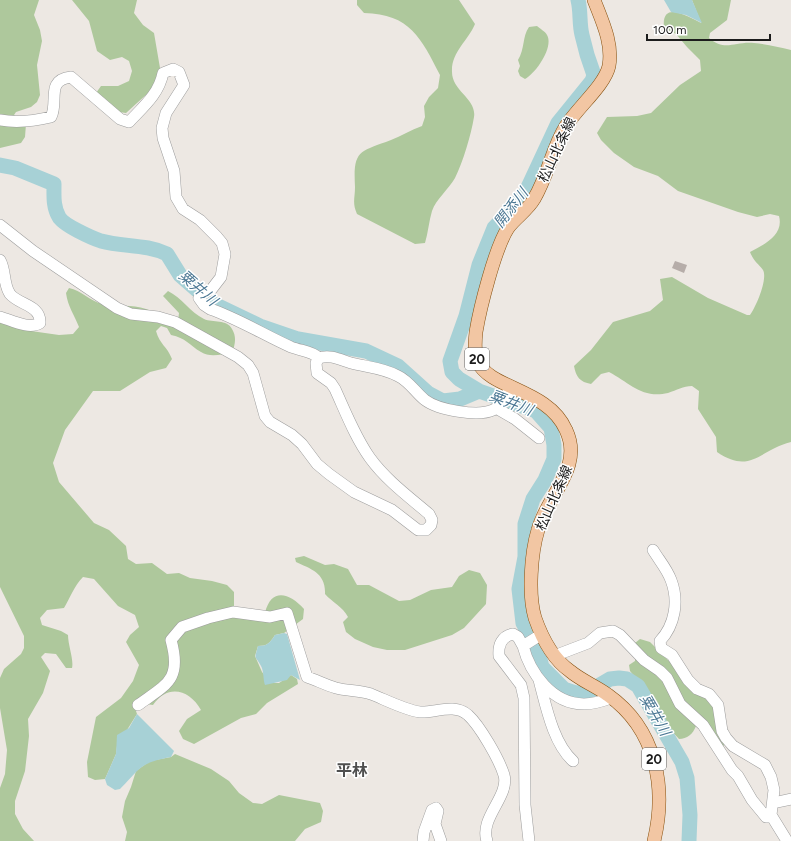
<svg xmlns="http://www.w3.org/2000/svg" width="791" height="841" viewBox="0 0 791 841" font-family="Figtree,'Noto Sans JP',sans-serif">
<rect width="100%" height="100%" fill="#ede8e3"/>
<path fill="#aec89c" d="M0 0H39L34 15 40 30 42 41 37 65 40 95 37 102 31 107 16 112 14 115 19 120 26 124 25 137 21 143 0 148Z
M72 0H137L134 13 143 25 154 33 160 68 159 83 126 113 119 112 96 93 101 86H118L129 81 132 71 129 61 122 57 110 60 97 51 89 21Z
M357 0H459L475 24C468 41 451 52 452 72 452 91 477 99 474 117 471 135 463 162 455 178 449 189 436 199 432 211 429 221 428 233 425 243L415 244 357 214C352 203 355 198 355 187 353 150 359 152 391 140 401 136 411 130 422 126L425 117 424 106 429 97 438 88 440 75C421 38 410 14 364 13L357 5Z
M692 0H731L727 20 710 33 709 38C725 52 735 41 754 43 766 44 779 47 791 50V442C759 450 751 475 717 452L716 437 698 409 699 391 692 386C683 386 677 390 668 393 642 399 630 383 609 372L601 374 591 384C580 382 576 377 574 366L591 350 613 322 650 311 663 300 660 279 672 277 708 298 747 315H750C756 307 768 279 763 270 758 263 754 262 750 252 765 244 784 235 779 216L770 214 757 217 738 212 678 191 658 176 634 167 614 153 601 140 597 133 607 117 637 116 651 113 680 85 701 71 700 60 687 47 676 34 664 28C661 0 687 16 701 23Z
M537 26C540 29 545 31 547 35 554 47 536 73 525 79L520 76 518 71 520 66 518 60C525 49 522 37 529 27Z
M69 288C81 290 90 301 102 304 116 307 132 304 146 309 157 313 167 317 178 321L179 313 163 296 168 291C182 298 190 312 204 319 213 323 227 319 232 329 237 337 235 345 232 353 222 354 210 358 201 352 189 345 186 338 171 335L167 328 161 326 156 331C160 345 167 346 172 359L166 368 150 372 120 391H93L65 430 53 463 59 482 94 523 109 530 126 546 128 559 136 564 152 563 167 574 179 573 190 578 212 581 227 585 234 592V606L246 615 265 613C271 587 290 593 304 609L303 619 284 633 275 635C270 643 267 646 258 646L255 656 262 672 271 683H279L291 675 297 679 298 684 267 703 256 714 241 718 194 744 183 739 179 731 187 719 201 710C190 690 168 683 153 705L146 704 140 698 135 700V708L137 714 117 746 116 754 105 779 95 780 88 777 87 762 96 717 121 698 133 681 139 665 126 642 130 635 139 627 135 615 118 606 94 579 83 577C74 586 70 598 64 608L47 610 40 618 42 625 61 631 68 635C68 645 74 660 72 668H66L56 654 45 653 41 657 50 671 43 693 28 719 29 736 25 771 15 801V814L23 829 34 841H0V788L5 774 7 750 0 708V678L4 669 21 654 24 648V636L0 587V321L31 331 59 335 73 334 79 327C74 314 68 307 66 293Z
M304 556 325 565 334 564 348 569 357 585H369L399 601 410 600 431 590 452 587 459 576 469 570 480 573 487 585 486 604 464 628 452 635 405 650H387L373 647 355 639 346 632 343 622 348 617C343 607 332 602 325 594 326 573 311 569 296 562L295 558Z
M640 639 650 642 715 707 726 740 723 747H717L702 727 696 726C693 734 687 739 679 739L668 727 655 701 630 671 629 665 635 661V643Z
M175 754 211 769 229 781 239 793 253 803 262 804 279 795 320 803 323 811 321 822 305 829 295 841H125L127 832 122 817 125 801 131 787 136 771 150 761 171 757Z"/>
<path fill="#a7d1d6" d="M664 0H692L702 23 686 15 671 12Z
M284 633 287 634 300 680 291 675 287 680 265 685C263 680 264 671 261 666 255 655 254 661 258 646 267 646 270 643 275 635Z
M137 714 174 751 171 757C139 763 141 768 120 789L115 790 107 785 105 779 116 754 117 735 129 728Z"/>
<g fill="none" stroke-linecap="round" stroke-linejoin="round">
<path stroke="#a7d1d6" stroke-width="15" d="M0 165 15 168 54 184C54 196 53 207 59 217 63 225 92 238 101 241 123 247 146 244 167 254L180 275 212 303 260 326 298 339 366 351 398 366 428 393 443 401 460 399 479 391 536 411 551 428 554 445V459L545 480 533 499 525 524V557L519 589 523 623 537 648 542 667 564 689 576 693 588 692 610 679 619 678 627 679 638 686 682 762 687 778 690 815 689 841
M479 391 459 379 452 372 450 361 466 316 479 265 494 228 524 196 558 123 592 81 594 75C589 62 585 49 582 35 579 23 581 12 578 0"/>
</g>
<path fill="#b6ada9" d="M675 261 687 265 684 273 672 268Z"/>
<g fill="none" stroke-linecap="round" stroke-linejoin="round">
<g stroke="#9d9d9d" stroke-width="12">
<path id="minor" d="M0 120C17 123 34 121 51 117 59 102 45 80 71 77L120 119 129 122C143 107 159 94 163 73L173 69 179 72 184 85 166 113 162 128 163 138 174 171 176 197 183 209 200 220 217 237 222 243 225 254 221 277 211 290 205 292 199 298 204 305 210 309C239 319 264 335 291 347 301 351 312 351 319 358
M0 225 33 251 117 308 131 314 158 317 175 322 238 357 248 365 253 373 265 416 270 422 292 435 302 444 317 464 329 474 354 492 392 510 418 530H426L431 525 432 520 429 514C409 497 386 480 370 458 355 437 346 413 335 389L331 383 317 373 316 363 319 358C330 354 341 360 351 363 367 367 384 368 398 376 409 381 416 393 425 400 438 410 478 417 493 410 502 406 507 395 511 386
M0 260C6 270 3 284 10 294 19 305 41 305 40 323 29 330 11 320 0 317
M496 408 515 419 539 438
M653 550C659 560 667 569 671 580 679 601 675 625 660 641L661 648 672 655 688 680 697 689 709 694 718 705 722 731 726 738 733 746 765 765 771 777 774 790 771 815 787 841
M523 646C530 673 552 704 584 704 593 704 603 701 611 698
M554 656 588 643 600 633 613 631 620 635 644 660 660 671 667 678 680 704 703 725 732 770 738 776 752 800 766 817H769L771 815
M539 680C546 706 553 743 573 761
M138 705C167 684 182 680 171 640L182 627 208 618 233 612 270 617 287 613 307 677C316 680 326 685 336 688 347 691 360 690 371 694 386 700 405 710 420 712 435 713 454 703 468 715 480 726 499 759 504 775 510 796 479 818 487 841
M773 803 791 799
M423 841 424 832 432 810 436 808 438 811 435 824 441 841
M529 841 525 805 524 698 521 685 499 656C498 645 502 636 513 634L518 637 523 646 542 634"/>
</g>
<g stroke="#86500f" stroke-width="14">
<path id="major" d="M594 0C602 21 613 43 609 66 605 85 577 108 566 126 552 148 548 176 534 199 528 210 515 218 508 228 495 248 480 308 476 332 475 342 474 353 478 362 490 389 548 389 566 430 584 468 547 495 538 530 531 553 528 595 535 618 542 638 553 659 570 671 582 681 596 686 608 695 656 729 667 787 654 841"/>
</g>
<use href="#minor" stroke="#fff" stroke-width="11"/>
<use href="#major" stroke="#f2c6a3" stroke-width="13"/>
</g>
<g text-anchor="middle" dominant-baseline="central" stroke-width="3" stroke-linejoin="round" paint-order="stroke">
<g fill="#fff" stroke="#606060" stroke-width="1">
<rect x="465" y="348" width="24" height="22" rx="3"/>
<rect x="642" y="748" width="24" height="22" rx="3"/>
</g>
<g font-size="13" font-weight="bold" fill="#1c1c1c">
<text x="477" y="359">20</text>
<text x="654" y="759">20</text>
</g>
<g font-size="14" fill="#1c1c1c" stroke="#fff">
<text transform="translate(557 150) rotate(-65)">松山北条線</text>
<text transform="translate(554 498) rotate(-66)">松山北条線</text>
</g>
<g font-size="15" font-style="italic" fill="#4c7894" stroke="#fff">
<text transform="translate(511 208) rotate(-52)">開添川</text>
<text transform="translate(198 288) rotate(41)">粟井川</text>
<text transform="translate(511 403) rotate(21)">粟井川</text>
<text transform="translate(655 715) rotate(60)">粟井川</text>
</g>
<g font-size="16" font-weight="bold" fill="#4f4f4f" stroke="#fff">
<text x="352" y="770">平林</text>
</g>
</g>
<path d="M647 34v6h123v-6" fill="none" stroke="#1c1c1c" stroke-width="2"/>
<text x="653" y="34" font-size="12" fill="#1c1c1c" stroke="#ffffff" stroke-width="3" paint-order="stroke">100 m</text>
</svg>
